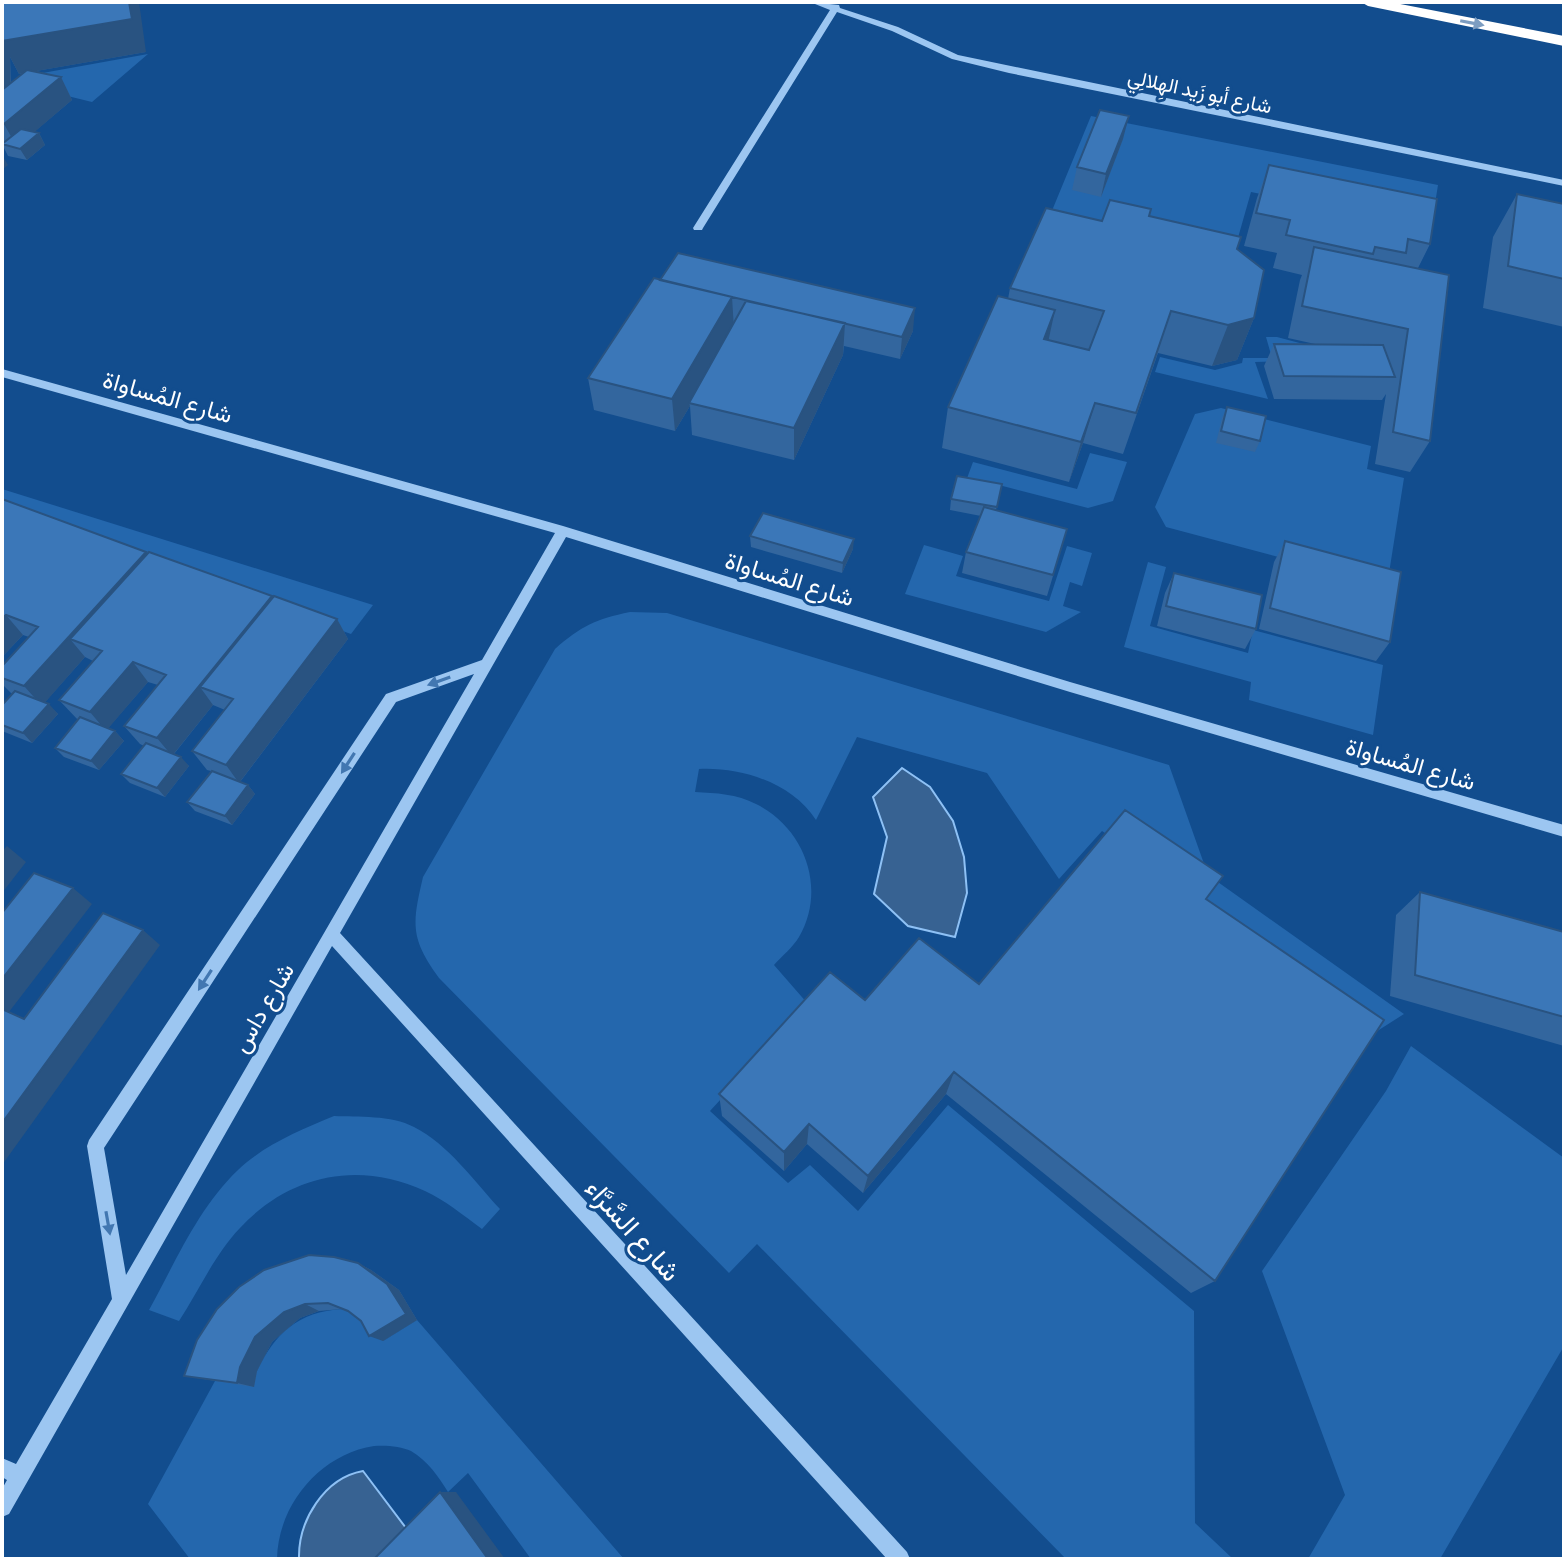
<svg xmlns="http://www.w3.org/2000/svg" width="1566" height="1561" viewBox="0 0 1566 1561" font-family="Manrope,Vazirmatn,sans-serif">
<rect width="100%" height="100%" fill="#124d8e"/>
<path fill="#2467ad" d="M148 54 92 102 39 89 37 74Z
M1091 116 1438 185 1431 229 1251 192 1228 273 1037 247Z
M1266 337H1277L1360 359 1255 362 1268 399 1155 372 1160 357 1215 370 1242 363 1243 358H1272Z
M1221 408 1371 446 1367 469 1404 478 1387 586 1166 527 1155 507 1195 414Z
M1090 453 1127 462 1113 501 1088 508 995 484 966 481 973 462 1077 489Z
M2 489 373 605 351 634 2 510Z
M924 545 963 556 956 576 1049 601 1067 546 1092 553 1082 586 1070 582 1063 606 1081 612 1046 632 905 594Z
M1148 562 1166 567 1150 626 1248 653 1253 630 1383 665 1373 735 1249 700 1251 682 1124 647Z
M630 612 667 613 1169 765 1208 875 1404 1014 1371 1035 1212 905 1102 831 1059 879 987 773 857 737 816 820C792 783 742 767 699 769L695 792C716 793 737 794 756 804 805 828 827 889 799 937 793 947 782 956 774 965L808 1004 710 1111 788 1183 810 1165 858 1211 948 1105 1194 1311 1195 1523 1233 1559H1066L757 1244 729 1273 439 978C410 938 412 924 423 877L555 649C581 626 596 619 630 612Z
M1411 1046 1564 1158V1346L1440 1559H1308L1345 1495 1262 1271 1386 1091Z
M334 1116C358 1117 391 1115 414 1127 448 1144 474 1181 500 1209L482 1229C464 1216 445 1200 425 1191 358 1160 289 1175 240 1228 215 1254 198 1292 179 1321L149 1310C175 1263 198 1208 238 1170 264 1145 300 1130 334 1116Z
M342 1309 361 1317 383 1341 417 1320 624 1559H531L468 1473 448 1492C438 1476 428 1461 411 1451 401 1446 385 1445 374 1446 321 1454 278 1504 277 1559H190L148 1504 215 1381 257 1371C275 1333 298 1312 342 1309Z"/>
<path fill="#376292" stroke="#8ec1f5" stroke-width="2" d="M902 768 930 787 953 821 964 857 967 893 955 937 908 926 874 894 887 837 873 797Z
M363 1471 409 1532 381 1559H299C298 1521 324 1478 363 1471Z"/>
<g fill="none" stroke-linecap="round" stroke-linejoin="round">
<path fill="#9cc6f1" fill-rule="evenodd" d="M810 2 839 5 840 8 898 27 958 55 1564 180V186L1009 73 952 59 892 31 837 12 703 228 702 230H694L693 228 830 10Z
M2 369 563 526 1070 682 1564 825V837L1070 692 566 537 340 933 907 1552 910 1559H887L332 946 9 1514 2 1517V1489L7 1480 2 1477V1458L16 1464 112 1299 87 1146 89 1140 386 694 482 660 555 533 2 377ZM474 674 126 1275 104 1148 396 702Z"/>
<path fill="#fff" fill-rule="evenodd" d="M1361 2H1390L1564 36V46L1368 6Z"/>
</g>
<path fill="#33669e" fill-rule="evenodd" d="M2 2 146 52 36 71 61 77 72 100 34 132 39 133 45 145 27 160 8 156 2 144ZM10 57 19 74H22L11 83Z
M1123 139 1101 197 1072 190 1077 167Z
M1269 165 1430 244 1418 268 1430 441 1410 472 1375 464 1386 394 1382 400 1274 399 1264 366 1274 344H1315L1288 338 1300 280 1302 275 1273 268 1277 253 1244 246 1257 198Z
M1517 194 1564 204V327L1483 308 1493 237Z
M1149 216 1237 249 1254 318 1237 360 1212 366 1158 353 1123 454 1083 443 1069 482 942 448 948 407 1008 299 1010 288 1102 221Z
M654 278 913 331 900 359 844 346 843 355 794 460 692 435 690 406 675 431 594 410 588 378Z
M1227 407 1260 441 1255 452 1216 443 1222 418Z
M1002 484 996 510 1067 529 1047 596 962 573 966 552 981 516 950 510 951 499Z
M2 499 147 553 337 619 348 639 240 782 248 785 255 794 232 825 195 811 187 802 211 771 207 770 192 751 225 710 213 705 174 754 189 766 165 797 130 783 121 774 144 746 140 744 124 726 158 685 148 682 108 728 115 731 124 741 99 770 64 757 55 748 78 720 59 700 93 661 85 657 45 702 58 714 32 743 2 731V705L12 694 2 684V666L29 637 23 635 2 657Z
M750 536 853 549 842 573 751 547Z
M1285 541 1390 642 1376 661 1259 629 1274 562Z
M1174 573 1256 629 1245 649 1157 626 1165 593Z
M1420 892 1564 932V1046L1390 996 1396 915Z
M1206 899 1215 1281 1191 1293 946 1094 863 1193 807 1144 784 1171 722 1116 719 1094 979 984Z
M358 1263 371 1270 399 1290 417 1320 383 1341 349 1312 342 1309 319 1311 300 1318 272 1342 257 1371 254 1387 184 1376Z"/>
<path fill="#295381" d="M129 2H139L146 52 19 74 10 57 11 103 2 105V9Z
M61 77 72 100 17 147 4 124Z
M1129 116 1123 139 1101 197 1106 174Z
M39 133 45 145 27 160 20 149Z
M2 155 8 165 2 170Z
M732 297 734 329 689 403 690 406 675 431 672 399Z
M915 308 913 331 900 359 902 337Z
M1055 310 1046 352 1044 339Z
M1254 318 1237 360 1212 366 1228 325Z
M845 323 843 355 794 460V428Z
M1095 403 1083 443 1069 482 1081 442Z
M854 539 853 549 842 573 843 563Z
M146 552 160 573 70 639 85 657 42 706 24 686Z
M272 596 284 616 200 687 213 705 172 756 157 738Z
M6 615 23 635 2 657V618Z
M337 619 348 639 239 783 226 765Z
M133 662 148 682 106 731 90 712Z
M49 704 58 714 32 743 23 733Z
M115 731 124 741 99 770 91 761Z
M181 757 189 766 165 797 157 788Z
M248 785 255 794 232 825 225 816Z
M7 846 26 862 2 893V851Z
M73 888 92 904 2 1021V979Z
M143 930 160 945 2 1165V1123Z
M954 1072 946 1094 863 1193 868 1176Z
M809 1124 807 1144 784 1171V1152Z
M358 1263 371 1270 399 1290 417 1320 383 1341 369 1336Z
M305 1304 319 1311 300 1318 272 1342 257 1371 254 1387 237 1383 240 1367 255 1337 284 1312Z
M440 1492H456L505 1559H488Z"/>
<path fill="#3b77b8" stroke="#295381" stroke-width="2" d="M2 2H129L132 19 2 41Z
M27 70 61 77 4 124 2 123V90Z
M1100 110 1129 116 1106 174 1077 167Z
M21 129 39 133 20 149 2 144Z
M1269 165 1437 199 1430 244 1408 239 1406 253 1375 247 1373 254 1286 235 1290 220 1256 213Z
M1517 194 1564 204V279L1508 266Z
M1110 200 1151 209 1149 216 1241 237 1237 249 1264 270 1254 318 1228 325 1171 311 1136 413 1095 403 1081 442 948 407 998 296 1055 310 1044 339 1089 350 1104 311 1010 288 1046 208 1102 221Z
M1314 247 1449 275 1430 441 1393 432 1408 329 1302 306Z
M678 253 915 308 902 337 660 280Z
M654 278 732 297 672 399 588 378Z
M746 301 845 323 794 428 689 403Z
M1274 344 1383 345 1395 377 1284 376Z
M1227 407 1266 416 1260 441 1221 431Z
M957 476 1002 484 997 507 951 499Z
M2 499 146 552 24 686 2 678V666L38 627 6 615 2 618Z
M984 507 1067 529 1053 575 966 552Z
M763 513 854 539 843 563 750 536Z
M1285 541 1401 572 1390 642 1270 608Z
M149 552 272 596 157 738 124 726 166 675 133 662 90 712 59 700 102 651 70 639Z
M1174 573 1262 595 1256 629 1166 606Z
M274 596 337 619 226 765 192 751 233 699 200 687Z
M15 691 49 704 23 733 2 725V705Z
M80 717 115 731 91 761 55 748Z
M146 743 181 757 157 788 121 774Z
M212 771 248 785 225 816 187 802Z
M1125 810 1223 876 1206 899 1384 1020 1215 1281 954 1072 868 1176 809 1124 784 1152 719 1094 830 972 865 1000 919 938 979 984Z
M34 873 73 888 2 979V913Z
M1420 892 1564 932V1017L1415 975Z
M103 913 143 930 2 1123V1009L24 1019Z
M309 1255 334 1257 358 1263 387 1284 406 1314 369 1336 361 1321 348 1311 328 1303 305 1304 284 1312 255 1337 240 1367 237 1383 184 1376 197 1340 217 1309 239 1287 264 1270Z
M440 1492 488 1559H374Z"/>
<defs><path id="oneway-solid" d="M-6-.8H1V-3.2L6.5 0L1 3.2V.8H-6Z" transform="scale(2)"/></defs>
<use fill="#7d9dc1" href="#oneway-solid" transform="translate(1472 23) rotate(11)"/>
<g fill="#4277b1">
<use href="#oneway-solid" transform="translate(439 681) rotate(160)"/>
<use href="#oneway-solid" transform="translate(348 763) rotate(123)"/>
<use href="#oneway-solid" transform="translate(205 980) rotate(123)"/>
<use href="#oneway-solid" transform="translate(108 1223) rotate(80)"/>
</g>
<g text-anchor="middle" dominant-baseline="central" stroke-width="6" stroke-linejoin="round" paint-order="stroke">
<g font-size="20" fill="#fff" stroke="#124d8e">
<text transform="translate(1200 91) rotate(12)">شارع أبو زَيد الهِلالِي</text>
</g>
<g font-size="24" fill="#fff" stroke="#124d8e">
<text transform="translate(168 396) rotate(16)">شارع المُساواة</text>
<text transform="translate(790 578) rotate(17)">شارع المُساواة</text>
<text transform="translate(1411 763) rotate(16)">شارع المُساواة</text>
<text transform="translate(262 1007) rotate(-60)">شارع داس</text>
</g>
<g font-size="28" fill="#fff" stroke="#124d8e">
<text transform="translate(634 1229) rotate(48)">شارع السَّرَّاء</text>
</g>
</g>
<rect width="1566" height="1561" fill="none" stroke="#ffffff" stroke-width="8"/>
</svg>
